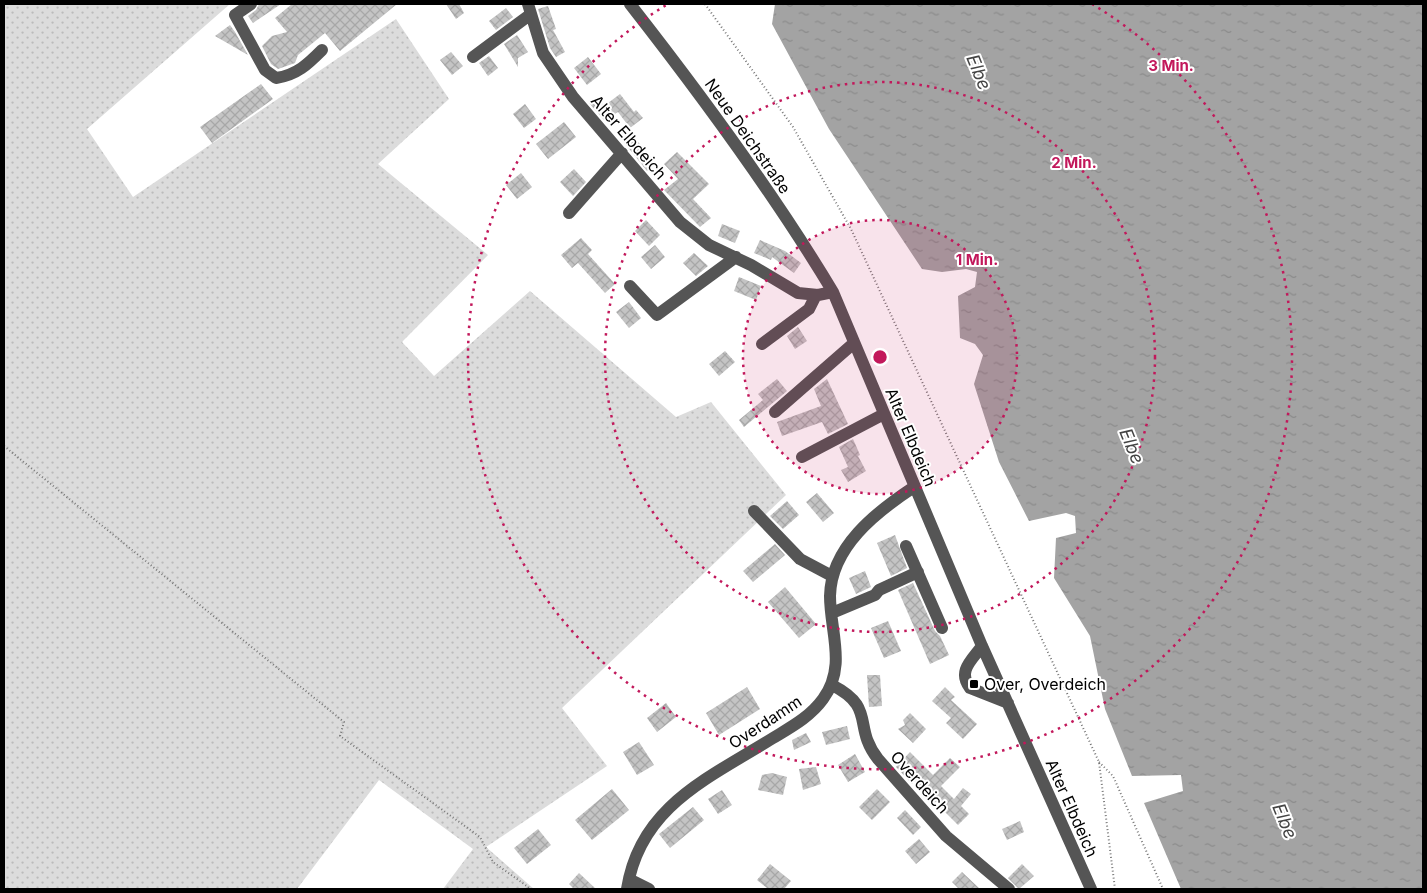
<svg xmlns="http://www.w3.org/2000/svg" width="1427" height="893" viewBox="0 0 1427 893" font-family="Inter,sans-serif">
<defs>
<pattern id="grass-dots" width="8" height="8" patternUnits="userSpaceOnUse" patternTransform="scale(1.25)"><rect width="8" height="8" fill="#dcdcdc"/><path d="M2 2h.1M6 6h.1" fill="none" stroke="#bbb" stroke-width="1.8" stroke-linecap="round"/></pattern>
<pattern id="water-ripples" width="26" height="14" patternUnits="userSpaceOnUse" patternTransform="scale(1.25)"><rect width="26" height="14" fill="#a3a3a3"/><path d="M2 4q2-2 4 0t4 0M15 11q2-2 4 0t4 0" fill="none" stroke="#8b8b8b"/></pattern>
<pattern id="building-cross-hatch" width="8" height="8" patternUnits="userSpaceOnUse" patternTransform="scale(1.25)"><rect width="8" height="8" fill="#c4c4c4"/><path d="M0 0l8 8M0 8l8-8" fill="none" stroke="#a7a7a7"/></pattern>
</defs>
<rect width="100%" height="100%" fill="#fff"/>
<path fill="url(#grass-dots)" d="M4 4H230L87 129 133 197 396 19 449 99 378 164 488 255 402 342 434 376 530 291 676 417 711 402 786 495 562 708 607 766 486 847 534 889H443L473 849 379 780 297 889H4Z"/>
<path fill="url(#water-ripples)" d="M775 4H1423V889H1181L1144 803 1183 791 1181 775 1132 776 1105 709 1090 636 1054 578 1056 538 1076 533 1075 516 1066 513 1029 521 999 462 974 384 983 355 975 344 960 338 958 296 975 287 977 272 966 269 942 272 922 269 829 129 772 24Z"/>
<path fill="url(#building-cross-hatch)" d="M259 4H281L253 23 248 16 256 10Z
M292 4H397L340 51 325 33 298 55 295 63 278 69 271 64 262 46 272 36 287 32 275 18Z
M446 4H459L464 13 456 19Z
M548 6 556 29 553 30 565 52 556 57 550 48 538 9Z
M506 8 513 17 496 30 489 21Z
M230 25 235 32 248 55 215 36Z
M517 35 528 52 518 58V67L504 44Z
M451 52 463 66 452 75 440 60Z
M489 56 498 68 488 76 479 63Z
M588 57 601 74 587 85 574 68Z
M261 84 273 99 212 143 200 127Z
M620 94 634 112 636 110 643 118 630 128 618 112 604 120 589 103 597 97 604 106Z
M525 104 536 119 524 128 513 114Z
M564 122 576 137 548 159 536 144Z
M627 129 656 163 647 171 619 136Z
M677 152 709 184 693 199 711 218 700 227 664 190 678 179 664 164Z
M574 169 586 182 573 196 560 182Z
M521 173 532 187 517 199 506 185Z
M646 220 660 235 649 246 635 231Z
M722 224 740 231 735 243 718 236Z
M581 238 592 250 588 254 615 284 605 293 578 263 572 268 561 255Z
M760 240 785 251 801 263 794 273 772 257 771 260 754 253Z
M655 245 665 257 651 269 641 257Z
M694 253 708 266 696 276 683 263Z
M739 277 761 286 756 300 734 291Z
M629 302 641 318 629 328 616 312Z
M798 327 807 341 795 349 787 336Z
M725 351 735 362 719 376 709 364Z
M777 379 787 391 744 427 739 420 763 400 758 394Z
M827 379 848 424 828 434 822 422 782 436 777 422 821 406 814 389Z
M853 439 860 455 858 456 866 471 848 482 841 470 848 467 839 447Z
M817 493 834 513 823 522 806 502Z
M787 501 799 515 783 529 770 516Z
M895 535 907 568 891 576 877 543Z
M775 544 785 555 753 582 743 571Z
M865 571 871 587 856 594 849 578Z
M913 583 935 631 940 636 949 655 930 664 898 590Z
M785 587 816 624 799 638 768 602Z
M888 621 901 651 884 658 871 628Z
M867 675H880L882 706 869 707Z
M747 687 760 709 719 735 706 713Z
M945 687 955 697 951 700 977 724 963 739 946 723 951 718 932 701Z
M666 703 676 717 657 732 647 718Z
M910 713 926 729 913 743 898 729 905 725 903 720Z
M847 726 850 739 826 745 822 732Z
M806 733 811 742 794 750 792 740Z
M639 742 654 765 637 775 623 752Z
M910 752 933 775 950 758 960 767 941 786 954 799 963 788 971 794 961 806 969 814 958 825 935 802 933 804 914 781 912 784 896 767Z
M855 754 865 772 848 782 838 765Z
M816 767 821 784 803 790 799 769Z
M772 773 787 777 783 795 758 790 762 775Z
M612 789 629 810 592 840 575 820Z
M877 789 890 802 872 820 859 807Z
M722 790 732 805 718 814 708 799Z
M693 807 704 820 670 848 659 834Z
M905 810 921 827 913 835 897 818Z
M1020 821 1024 832 1007 840 1002 829Z
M538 829 551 845 527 864 514 848Z
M919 839 930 852 916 864 905 851Z
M770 864 791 881 784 889H768L757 880Z
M1022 864 1034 876 1019 889 1008 878Z
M962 872 980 889H959L952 882Z
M579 873 596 889H574L569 884Z"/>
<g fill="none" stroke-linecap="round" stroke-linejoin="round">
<path stroke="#777" stroke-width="2" stroke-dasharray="1 2.5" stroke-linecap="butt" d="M705 4 793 127 851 229 1099 762 1115 889
M4 446 344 722 340 736 480 837 493 862 531 889
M1099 762 1113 776 1163 889"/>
<path stroke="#555" stroke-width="12" d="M251 4 235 15 265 70 276 78C297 75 308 64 322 50
M528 4 543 53 573 97 680 222 709 245 751 265 798 293 818 295 833 292
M630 4C702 96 773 192 833 292L982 646 1091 889
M473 57 531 14
M569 213 622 153
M630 286 657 315 736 257
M762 344 809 309 816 295
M775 412 854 343
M802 457 884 414
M754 511 800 559 832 576
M906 546 942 628
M832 613 875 595 879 590 918 572
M982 646C972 660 957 671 970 688L1008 703
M832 685C877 708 852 726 878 759L946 836 1009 889
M629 879 649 889
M627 889C640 806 709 778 773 738 791 727 810 717 823 699 847 666 830 632 830 596 831 547 876 512 914 487"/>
</g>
<circle cx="880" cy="357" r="137" fill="#c2185b" fill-opacity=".12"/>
<g fill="none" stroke="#c2185b" stroke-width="2.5" stroke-dasharray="2.5 5">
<circle cx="880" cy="357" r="137"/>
<circle cx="880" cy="357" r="275"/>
<path d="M1092 4A412 412 0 1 1 668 4"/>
</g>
<rect fill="#000" stroke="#fff" stroke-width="2" x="969" y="679" width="10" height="10" rx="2.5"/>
<g text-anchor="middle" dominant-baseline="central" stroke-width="4" stroke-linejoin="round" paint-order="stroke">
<g font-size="16" fill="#000" stroke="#fff">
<text transform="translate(748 136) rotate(55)">Neue Deichstraße</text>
<text transform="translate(629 137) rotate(49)">Alter Elbdeich</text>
<text transform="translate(911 437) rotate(67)">Alter Elbdeich</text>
<text transform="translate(765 722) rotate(-33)">Overdamm</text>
<text transform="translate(920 782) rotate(48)">Overdeich</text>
<text transform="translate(1072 808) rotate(66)">Alter Elbdeich</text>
</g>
<g font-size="16" fill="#000" stroke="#fff" text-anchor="start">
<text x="984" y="684">Over, Overdeich</text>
</g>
<g font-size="18" font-style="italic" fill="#444" stroke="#fff">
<text transform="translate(979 72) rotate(68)">Elbe</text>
<text transform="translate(1132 446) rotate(68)">Elbe</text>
<text transform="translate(1285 821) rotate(68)">Elbe</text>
</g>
</g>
<circle cx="880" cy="357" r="8" fill="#c2185b" stroke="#fff" stroke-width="2.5"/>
<g font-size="15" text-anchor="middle" font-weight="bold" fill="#c2185b" stroke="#fff" stroke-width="4" stroke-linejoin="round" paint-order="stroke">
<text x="1171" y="71">3 Min.</text>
<text x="1074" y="168">2 Min.</text>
<text x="977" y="265">1 Min.</text>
</g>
<rect width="1427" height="893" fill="none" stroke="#000000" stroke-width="10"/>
</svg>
